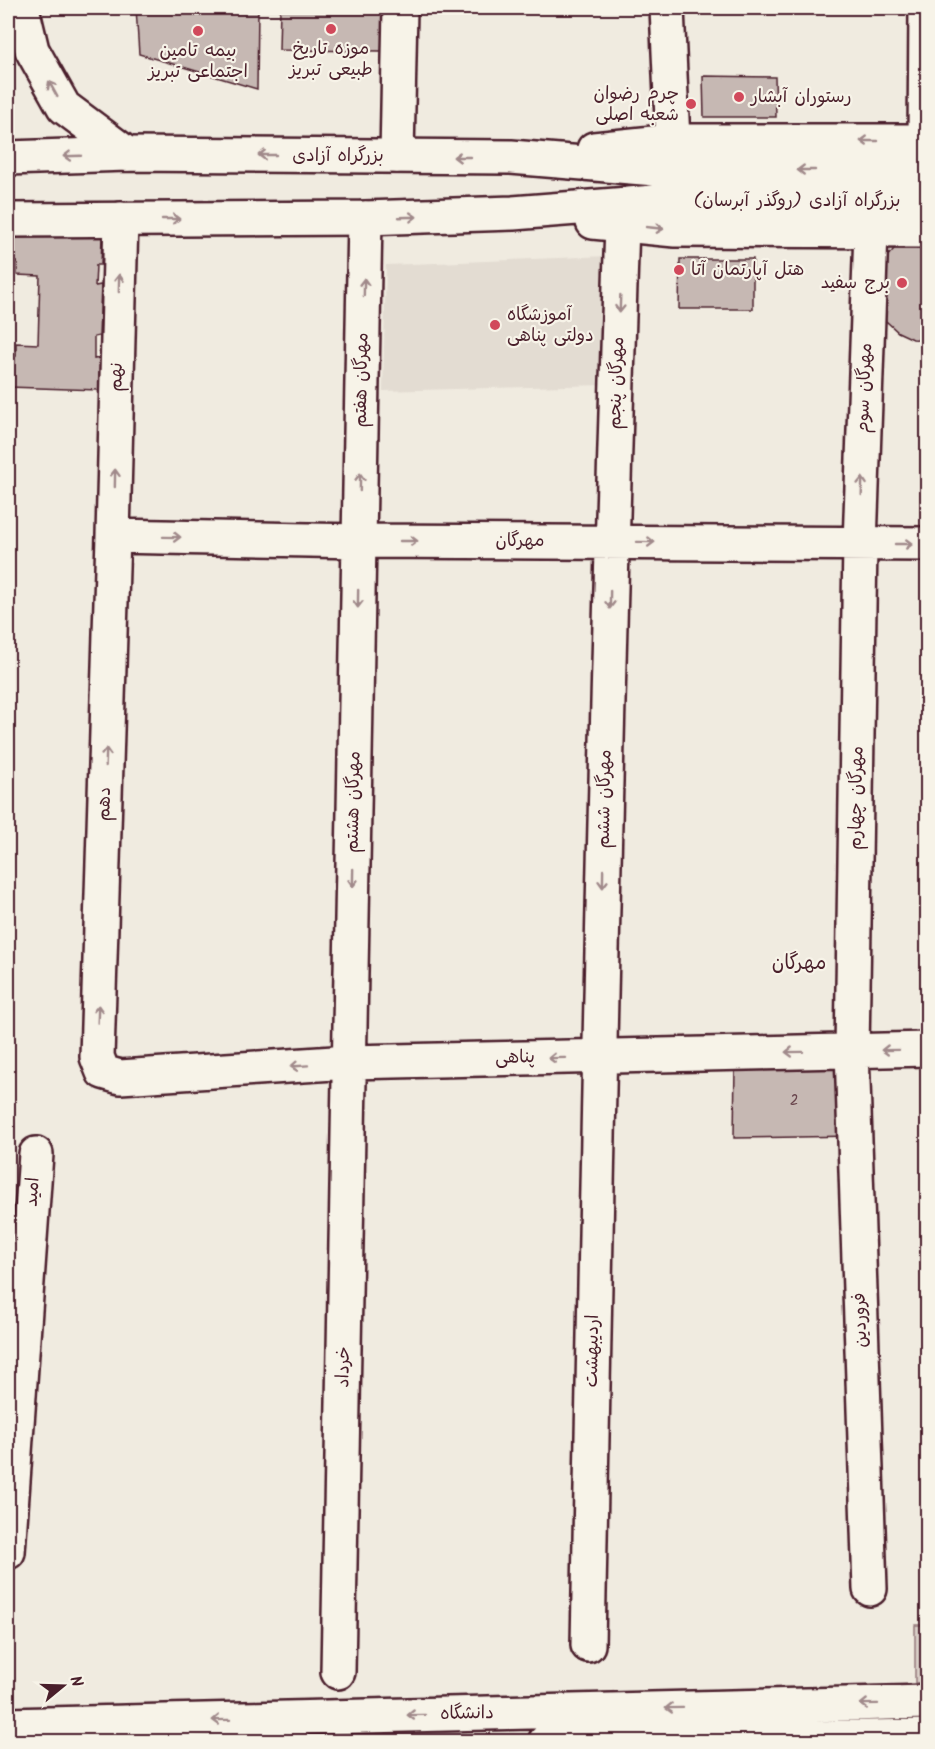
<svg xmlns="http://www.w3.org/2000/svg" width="935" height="1749" viewBox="0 0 935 1749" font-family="Kalam,'Playpen Sans Arabic',sans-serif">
<rect width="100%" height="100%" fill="#f0ebe0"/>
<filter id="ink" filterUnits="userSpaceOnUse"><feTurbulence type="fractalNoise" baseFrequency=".0167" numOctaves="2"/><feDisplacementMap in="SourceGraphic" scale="12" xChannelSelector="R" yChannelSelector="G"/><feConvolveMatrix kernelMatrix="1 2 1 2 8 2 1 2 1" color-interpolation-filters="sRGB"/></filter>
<g filter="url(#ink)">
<path fill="#e3dcd2" d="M608 256 604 385 383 391 386 265Z"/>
<path fill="#d8cdc6" stroke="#917678" stroke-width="1.5" d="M915 1625H927V1682L915 1683Z"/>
<path fill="#c6b8b3" stroke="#4a1f2b" stroke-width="1.5" d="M136 8H258L257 89 139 54Z
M280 8H383V51L279 50Z
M703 76 775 77 776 117H704Z
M13 232 102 236 101 265H96L95 286 101 285 99 336 94 337V359L100 358 99 390 8 387V356H16V343L38 344 40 276 17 275V262H11Z
M928 239V340L913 339 898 332 886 321 878 307 883 261 894 249 908 242Z
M680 259H753V309H679Z
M852 1063 854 1136 734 1138 735 1065Z"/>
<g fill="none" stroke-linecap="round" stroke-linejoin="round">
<g stroke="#4a1f2b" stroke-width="38">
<path id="minor" d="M667 8 673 141
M925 141 926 8
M397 156 400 8
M121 219 113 536 97 1057 103 1072 120 1077 349 1062 928 1049
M113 536 359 541 928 544
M8 1552 36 1154
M870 1589 852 1051 860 544 871 231
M588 1645C597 1172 606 698 622 225
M338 1672 365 218"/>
</g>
<g stroke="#4a1f2b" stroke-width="38">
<path id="major" d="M22 8 32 50 64 107 127 154
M8 1725 928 1702
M545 1742 928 1736"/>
</g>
<g stroke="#4a1f2b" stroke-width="38">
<path id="highway" d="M594 149 673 141H928
M8 158 127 154 511 157 667 170 928 171
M8 220 365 218 513 213 667 201H928
M593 222 675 230 928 231"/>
</g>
<use href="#minor" stroke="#f7f3e8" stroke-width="33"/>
<use href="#major" stroke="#f7f3e8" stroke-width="33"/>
<use href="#highway" stroke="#f7f3e8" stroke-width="33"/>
</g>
<defs><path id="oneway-shaft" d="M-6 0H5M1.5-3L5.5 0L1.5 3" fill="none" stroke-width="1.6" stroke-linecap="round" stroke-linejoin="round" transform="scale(1.5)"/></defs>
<g stroke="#a0898a">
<use href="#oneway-shaft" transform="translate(53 89) rotate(-119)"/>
<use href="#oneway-shaft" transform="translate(869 141) rotate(180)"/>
<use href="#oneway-shaft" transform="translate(267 155) rotate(-180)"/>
<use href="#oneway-shaft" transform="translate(72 156) rotate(178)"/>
<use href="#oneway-shaft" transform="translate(462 157) rotate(-180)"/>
<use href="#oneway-shaft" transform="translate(806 170) rotate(-180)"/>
<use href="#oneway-shaft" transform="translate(408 217) rotate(-2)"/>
<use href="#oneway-shaft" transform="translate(171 219)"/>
<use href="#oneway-shaft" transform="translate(655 228) rotate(6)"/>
<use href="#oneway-shaft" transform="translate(119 283) rotate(-89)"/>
<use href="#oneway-shaft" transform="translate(364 287) rotate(-89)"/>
<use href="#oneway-shaft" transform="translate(620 304) rotate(92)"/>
<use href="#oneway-shaft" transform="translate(115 478) rotate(-89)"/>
<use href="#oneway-shaft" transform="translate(360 482) rotate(-89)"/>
<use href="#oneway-shaft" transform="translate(862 486) rotate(-88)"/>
<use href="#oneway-shaft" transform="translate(172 537) rotate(1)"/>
<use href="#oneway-shaft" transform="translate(409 541)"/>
<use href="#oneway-shaft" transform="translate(646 542) rotate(1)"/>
<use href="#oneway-shaft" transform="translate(904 544)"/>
<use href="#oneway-shaft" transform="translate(358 599) rotate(91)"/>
<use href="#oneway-shaft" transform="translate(610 600) rotate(91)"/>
<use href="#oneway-shaft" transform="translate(106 757) rotate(-88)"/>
<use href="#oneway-shaft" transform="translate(353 878) rotate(91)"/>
<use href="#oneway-shaft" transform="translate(603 879) rotate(91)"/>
<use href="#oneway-shaft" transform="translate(98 1014) rotate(-88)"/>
<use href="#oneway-shaft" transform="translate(890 1050) rotate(179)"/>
<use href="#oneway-shaft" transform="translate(794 1052) rotate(179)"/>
<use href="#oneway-shaft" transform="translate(557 1058) rotate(179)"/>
<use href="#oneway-shaft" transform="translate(299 1066) rotate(176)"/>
<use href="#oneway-shaft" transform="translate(869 1704) rotate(179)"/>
<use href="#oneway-shaft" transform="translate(674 1708) rotate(179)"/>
<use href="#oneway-shaft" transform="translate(416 1715) rotate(179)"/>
<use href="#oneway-shaft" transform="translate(221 1720) rotate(179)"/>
</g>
</g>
<g fill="#d1495b" stroke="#f7f3e8" stroke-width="2">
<circle cx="331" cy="29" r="6"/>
<circle cx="198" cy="31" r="6"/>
<circle cx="739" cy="97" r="6"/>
<circle cx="691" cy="104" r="6"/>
<circle cx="679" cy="270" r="6"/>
<circle cx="902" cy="283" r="6"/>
<circle cx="495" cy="325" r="6"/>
</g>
<g text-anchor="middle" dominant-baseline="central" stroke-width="4.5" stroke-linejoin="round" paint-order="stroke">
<g font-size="15" fill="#69454d">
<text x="794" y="1101">2</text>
</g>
<g font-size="18" fill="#4a1f2b" stroke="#f7f3e8" text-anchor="start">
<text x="331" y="49" text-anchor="middle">موزه تاریخ<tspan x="331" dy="21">طبیعی تبریز</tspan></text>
<text x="198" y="51" text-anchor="middle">بیمه تامین<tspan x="198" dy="21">اجتماعی تبریز</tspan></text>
<text x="679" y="94" text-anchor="end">چرم رضوان<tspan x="679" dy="21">شعبه اصلی</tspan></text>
<text x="751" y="97">رستوران آبشار</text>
<text x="691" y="270">هتل آپارتمان آتا</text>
<text x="890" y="283" text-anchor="end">برج سفید</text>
<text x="507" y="315">آموزشگاه<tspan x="507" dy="21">دولتی پناهی</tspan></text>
</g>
<g font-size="18" fill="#4a1f2b" stroke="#f7f3e8">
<text x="338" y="156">بزرگراه آزادی</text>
<text x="797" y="201">بزرگراه آزادی (روگذر آبرسان)</text>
<text transform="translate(117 377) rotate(-89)">نهم</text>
<text transform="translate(362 380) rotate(-89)">مهرگان هفتم</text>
<text transform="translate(617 383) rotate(-88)">مهرگان پنجم</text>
<text transform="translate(865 388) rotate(-88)">مهرگان سوم</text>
<text x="520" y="541">مهرگان</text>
<text transform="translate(857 798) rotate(-89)">مهرگان چهارم</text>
<text transform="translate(605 799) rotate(-89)">مهرگان ششم</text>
<text transform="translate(354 802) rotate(-89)">مهرگان هشتم</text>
<text transform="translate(105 804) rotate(-88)">دهم</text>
<text transform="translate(515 1058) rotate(-1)">پناهی</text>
<text transform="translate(33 1192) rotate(-86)">امید</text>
<text transform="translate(861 1320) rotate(-92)">فروردین</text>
<text transform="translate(593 1351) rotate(-89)">اردیبهشت</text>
<text transform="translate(344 1367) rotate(-89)">خرداد</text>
<text transform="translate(467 1714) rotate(-1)">دانشگاه</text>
</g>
<g font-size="20" fill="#4a1f2b" stroke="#f7f3e8">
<text x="799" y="964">مهرگان</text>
</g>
</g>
<rect width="935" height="1749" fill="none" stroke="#f7f3e8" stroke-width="30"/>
<rect x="15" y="15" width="905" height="1719" fill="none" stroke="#4a1f2b" stroke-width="2" filter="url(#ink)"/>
<g transform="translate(63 1686) rotate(71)" stroke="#f7f3e8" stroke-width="4.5" paint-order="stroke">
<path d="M0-4.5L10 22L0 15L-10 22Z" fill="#4a1f2b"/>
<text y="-9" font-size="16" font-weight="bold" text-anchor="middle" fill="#4a1f2b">N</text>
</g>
</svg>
